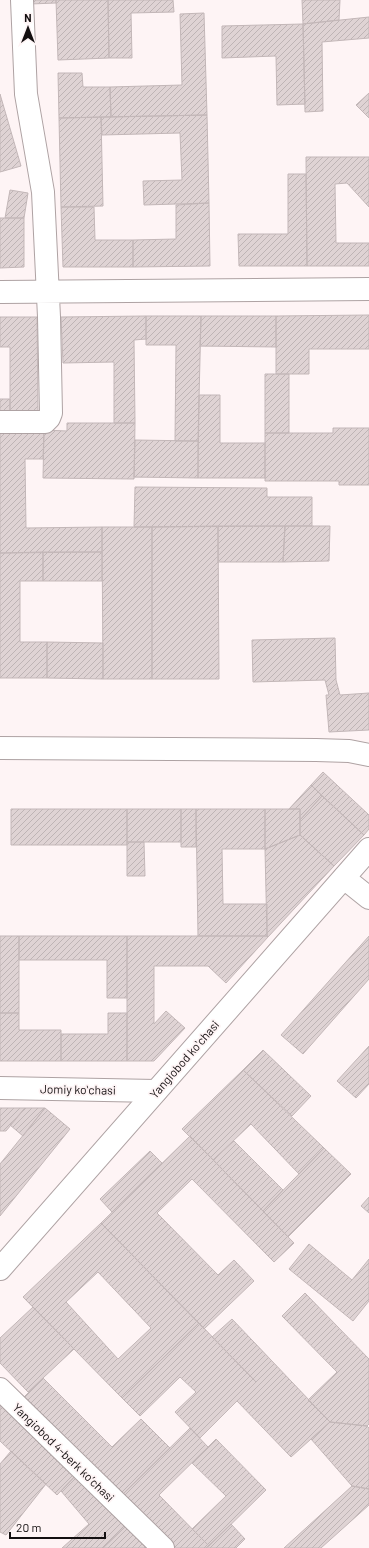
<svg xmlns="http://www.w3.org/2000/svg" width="369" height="1548" viewBox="0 0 369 1548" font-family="Barlow,sans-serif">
<defs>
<pattern id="building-hatch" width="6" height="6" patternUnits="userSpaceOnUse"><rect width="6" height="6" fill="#dfd3d4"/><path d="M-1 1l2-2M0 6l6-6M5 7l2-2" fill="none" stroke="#beb4b5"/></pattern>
</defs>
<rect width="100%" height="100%" fill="#fef4f5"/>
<path fill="url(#building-hatch)" stroke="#c3b7b8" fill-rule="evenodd" d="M29 0H56V3L30 4Z
M56 0H108L109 58 58 60Z
M108 0H173L174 12 131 13 132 58H109Z
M302 0H340L339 20 303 24Z
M204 13 207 115 111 117 110 87 182 85 180 14Z
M369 17V38L322 42 323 111 305 112 303 24Z
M303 24 305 104 277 105 276 56 222 58V26Z
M58 73H82L83 87H110L111 117 59 118Z
M369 93V118L356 105Z
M0 94 21 166 0 172Z
M207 115 209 203 144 205 143 181 182 180 180 133 102 135 101 117Z
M101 117 103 206 61 207 59 118Z
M306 157H369V207L347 183 335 184 336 243H369V266H307Z
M288 174H306L307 266H239L238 234H288Z
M10 190 28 193 24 218H5Z
M209 203 210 266 133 267V240L176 239V205Z
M61 207H94L95 240H133V267H63Z
M0 218H24V267L0 268Z
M369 315V349H309V374H276V316Z
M146 316V339L134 340 135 423H114V362L63 363 61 317Z
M146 316H201L198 441H175L176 345H146Z
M201 316H276V347L200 346Z
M0 317H37L38 415H10V347H0Z
M265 374H289V433H265Z
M199 395H220V443H265V478H198Z
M0 399H10V415H0Z
M67 423H135L134 479 43 478 44 430 67 431Z
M333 428H369V485H339V481H265V433H333Z
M44 430 43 459H25L26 528 102 527V552L0 553V431Z
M135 440 198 441V478L134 477Z
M135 487 267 488V497H312V526L134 527Z
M218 526H285L283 562H218Z
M218 526 219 679H152V527Z
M285 526H330L329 561 283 562Z
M102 527H152V679H103Z
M43 552H102V581H43Z
M43 552V581H20V642H47V678H0V553Z
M335 638 336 680 340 695 369 693V730L329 732 326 695H329L325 680 253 682 252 640Z
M47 642 103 643V679L47 678Z
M323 772 369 815V829L364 835 311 785Z
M311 785 322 796 300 820V809H289Z
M322 796 364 835 334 866 300 835V820Z
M11 809H127V845H11Z
M127 809H181V842H127Z
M181 809H196V847H181Z
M196 809H265V849H222L223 904H267V936H198Z
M265 809H300V835L265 849Z
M300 835 334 866 268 937 267 936 265 849Z
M127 842H144L145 876H127Z
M0 936H19V1013H0Z
M19 936H127V998H107V960H19Z
M127 936H267L268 937 226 983 208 966H154V1024L166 1011 185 1028 154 1061H127Z
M369 936V979L303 1054 281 1035Z
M0 1013H19V1030H61V1061H0Z
M108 1013H127V1061H61V1034H108Z
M369 1046V1084L356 1098 337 1081Z
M263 1050 311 1096 292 1116 243 1070Z
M243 1070 324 1148 299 1174 251 1124 213 1160 182 1129Z
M0 1108H25L6 1131H0Z
M25 1108H45L23 1136 10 1125Z
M45 1108 70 1129 0 1216V1164Z
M190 1136 294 1243 274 1262 192 1179 157 1213 218 1275 234 1260 254 1281 204 1329 101 1223Z
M234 1141 283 1190 263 1211 213 1160Z
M324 1148 351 1174 288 1237 263 1211Z
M150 1151 162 1163 112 1212 100 1199Z
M369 1197V1213L361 1206Z
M101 1223 199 1323 122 1398 23 1297ZM98 1272 151 1328 118 1359 66 1302Z
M309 1244 352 1280 369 1259V1301L353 1321 289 1269Z
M305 1293 369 1359V1424L367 1426 330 1422 308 1400 337 1372 282 1316Z
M33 1307 74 1349 28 1392 0 1363V1338Z
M232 1319 330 1422 291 1457 237 1401 256 1382 212 1337Z
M199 1323 256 1382 200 1438 175 1412 196 1392 180 1377 140 1416 122 1398Z
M43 1378 112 1447 141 1419 170 1448 120 1497 23 1398Z
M0 1398 79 1472 57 1495 0 1441Z
M330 1422 367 1426 369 1428V1489L352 1486 311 1439Z
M190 1428 208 1447 159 1495 209 1546 206 1548H172L120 1497Z
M216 1439 266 1490 209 1546 192 1529 226 1496 192 1463Z
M11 1451 46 1484 6 1535 0 1532V1464Z
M79 1472 126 1526 103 1548H62L89 1524 61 1491Z
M352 1486 369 1489V1505L321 1548H284Z
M231 1524 245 1539 236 1548H206Z
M126 1526 146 1548H103Z"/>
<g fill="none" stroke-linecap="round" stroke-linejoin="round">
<g stroke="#aea2a3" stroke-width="24">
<path id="minor" d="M0 292 369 289
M0 422H45L49 418 51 413 49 317 43 192 26 94 22 0
M0 748 316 750 349 751 369 755
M344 878 369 898
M0 1088 156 1091
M0 1389 163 1548"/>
</g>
<g stroke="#aea2a3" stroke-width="24">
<path id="tertiary" d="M0 1269 369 849"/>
</g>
<use href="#minor" stroke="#fff" stroke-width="22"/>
<use href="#tertiary" stroke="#fff" stroke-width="22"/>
</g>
<g text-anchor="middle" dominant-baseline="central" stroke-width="3.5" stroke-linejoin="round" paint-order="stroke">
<g font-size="12" fill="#130f10" stroke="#fef4f5">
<text transform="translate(184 1059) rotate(-49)">Yangiobod koʻchasi</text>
<text transform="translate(78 1089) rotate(1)">Jomiy koʻchasi</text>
<text transform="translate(64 1452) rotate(44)">Yangiobod 4-berk koʼchasi</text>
</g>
</g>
<g transform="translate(28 28)" stroke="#fef4f5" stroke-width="3" paint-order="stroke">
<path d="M0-3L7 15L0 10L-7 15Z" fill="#130f10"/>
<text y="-6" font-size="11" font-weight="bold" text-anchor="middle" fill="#130f10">N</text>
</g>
<path d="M10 1532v6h95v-6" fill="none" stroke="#130f10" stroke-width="2"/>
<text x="16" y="1532" font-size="12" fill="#130f10" stroke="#fef4f5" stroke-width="3" paint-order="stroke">20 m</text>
</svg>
